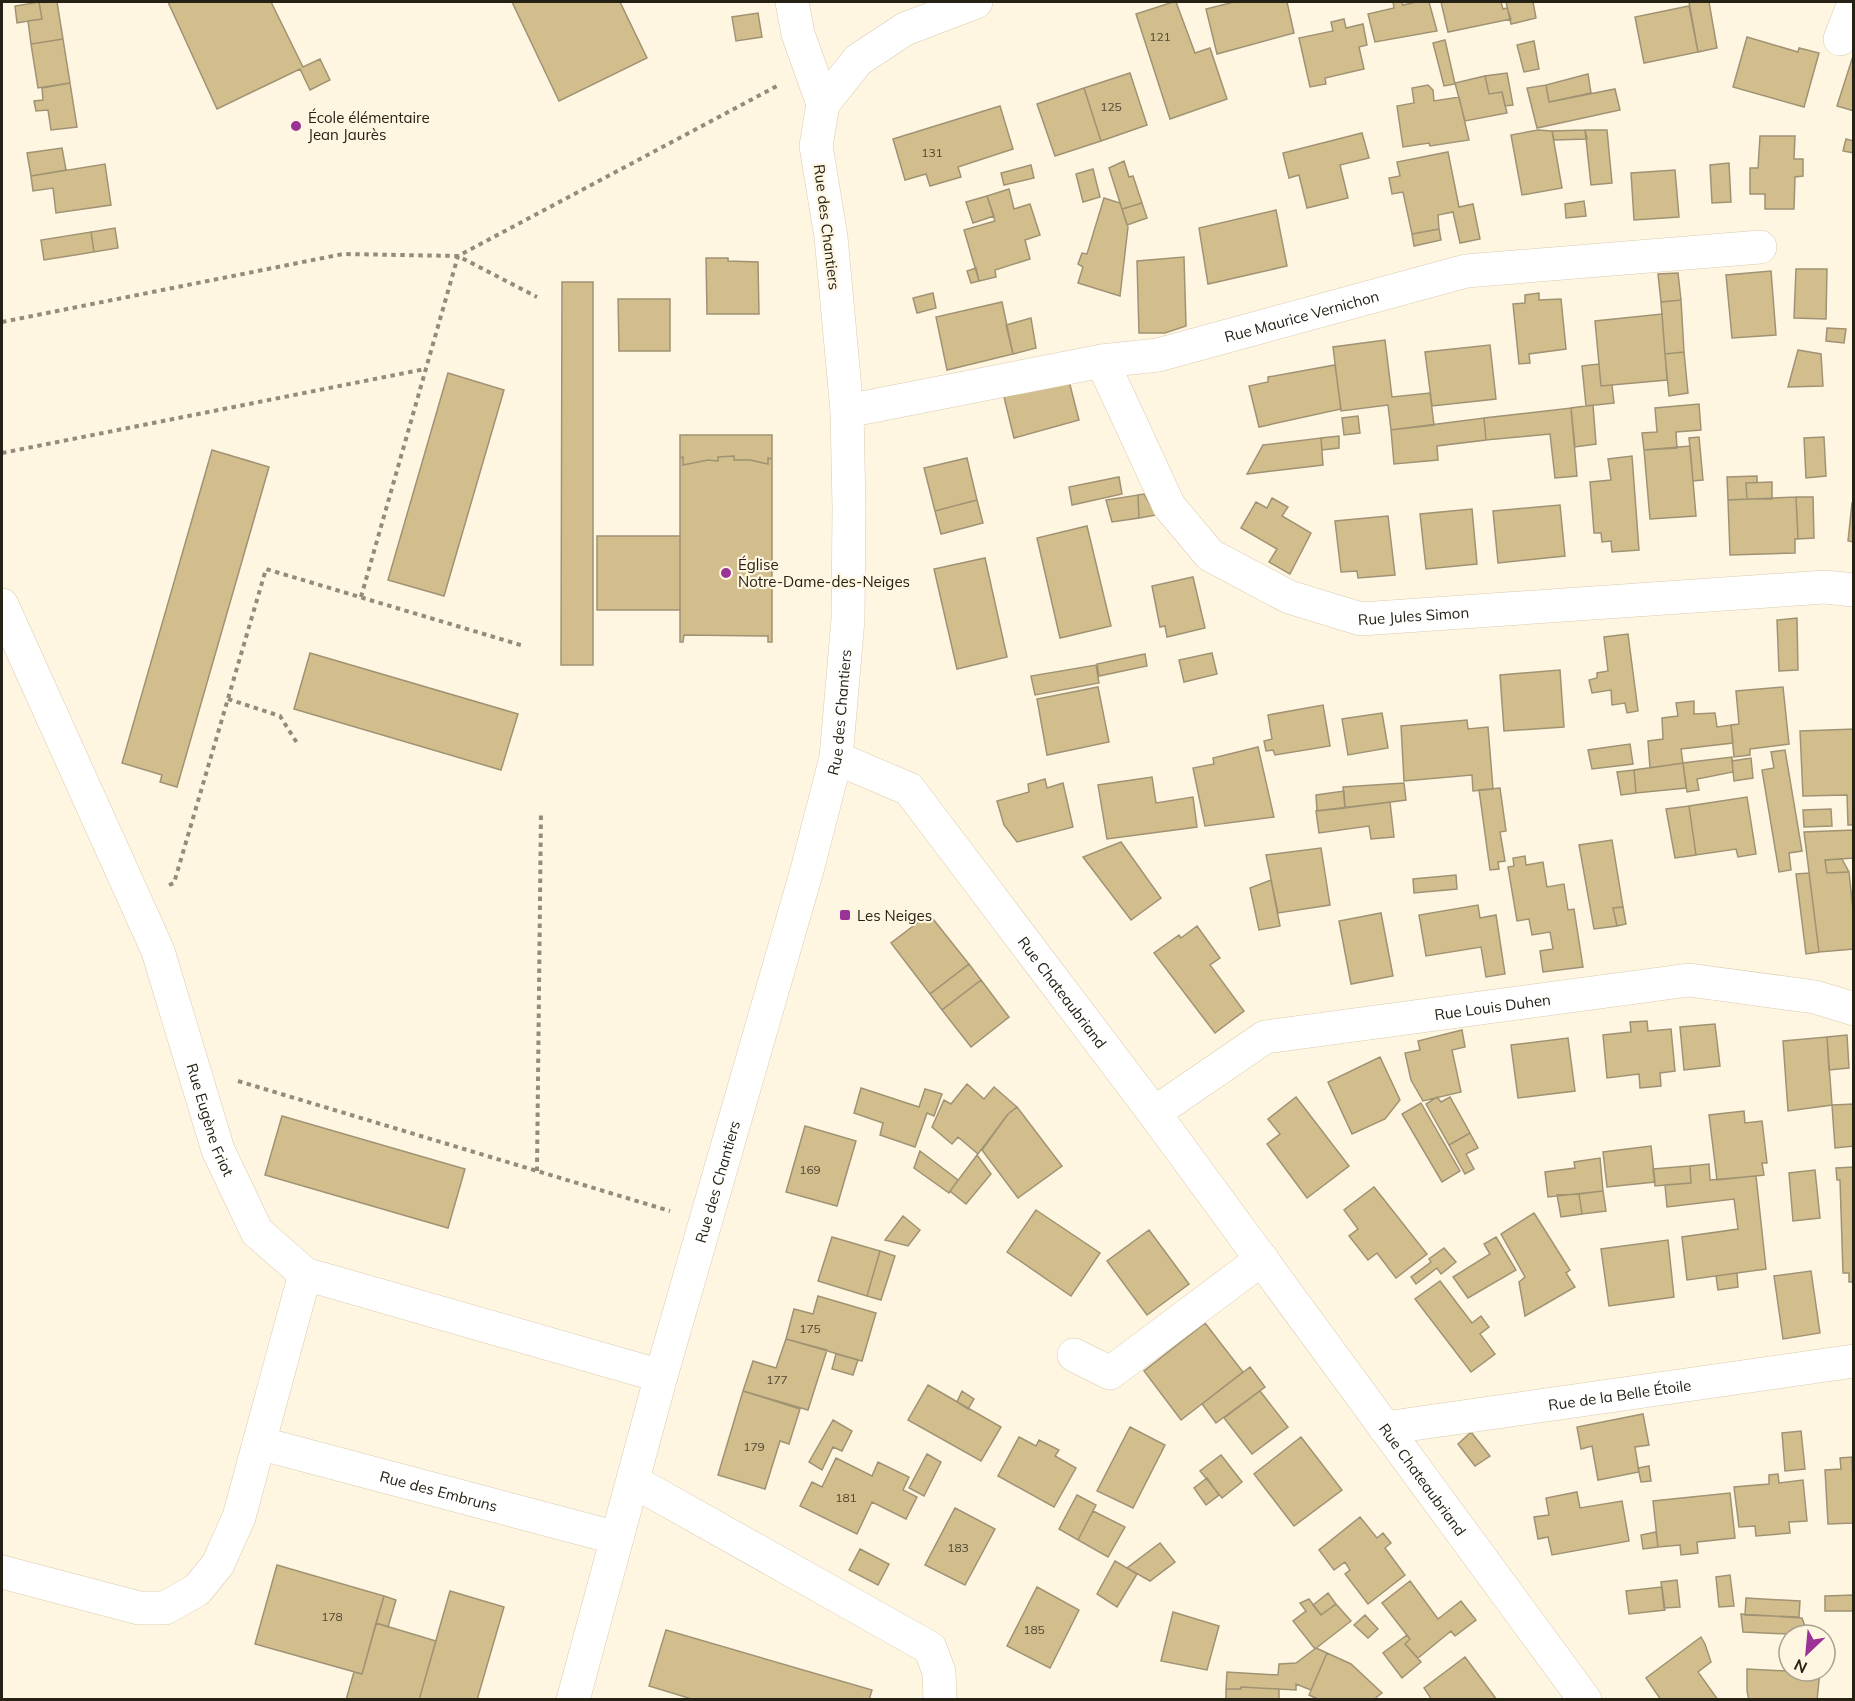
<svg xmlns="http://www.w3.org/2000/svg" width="1855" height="1701" viewBox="0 0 1855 1701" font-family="Mulish,sans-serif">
<rect width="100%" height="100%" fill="#fff6e2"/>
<path fill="#d2bd8c" stroke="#a09374" stroke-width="1.5" d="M39 2H57L63 39 31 44 28 21 42 19Z
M39 2 42 19 17 23 15 6Z
M168 2H271L303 67 320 59 330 80 310 90 300 69 217 109Z
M512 2H620L647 58 559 101Z
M1173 2H1176L1195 53 1210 48 1227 99 1170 119 1136 14Z
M1234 2H1287L1294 33 1217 54 1206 9Z
M1393 2H1402L1403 5 1416 2H1429L1437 31 1375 42 1368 14 1394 8Z
M1441 2H1501L1503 9 1507 8 1511 19 1448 32Z
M1506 2H1533L1536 18 1511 24Z
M1689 2H1709L1717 48 1698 52Z
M1689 6 1698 52 1644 63 1635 17Z
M758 13 762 37 736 41 732 17Z
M1344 19 1346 28 1363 24 1367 45 1359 47 1364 69 1325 78 1326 84 1310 87 1299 38 1333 31 1331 22Z
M1747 37 1798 52 1799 48 1819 53 1804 107 1733 87Z
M63 39 70 83 38 88 31 44Z
M1445 40 1455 84 1444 86 1433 43Z
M1534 41 1539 69 1524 72 1517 45Z
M1853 56H1854V111L1837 106Z
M1130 73 1147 125 1101 141 1084 88Z
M1507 73 1513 105 1505 106 1502 92 1489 94 1485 76Z
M1588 74 1591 93 1549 102 1546 85Z
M1485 76 1489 94 1502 92 1507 113 1465 121 1455 83Z
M70 83 77 127 51 130 48 110 36 111 34 101 43 100 42 88Z
M1428 85 1433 90 1434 101 1459 97 1469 140 1430 146 1429 143 1403 147 1397 106 1414 103 1412 88Z
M1546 85 1549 102 1615 89 1620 110 1537 128 1527 88Z
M1084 88 1101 141 1055 156 1037 104Z
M1000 106 1013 149 958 167 961 177 930 186 926 174 905 180 893 139Z
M1538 130 1552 131 1562 188 1522 195 1511 135Z
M1585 130H1607L1612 183 1591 185Z
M1585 130 1587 139 1554 140 1552 131Z
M1362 133 1369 158 1340 165 1348 198 1307 208 1299 175 1289 178 1283 153Z
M1760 136H1795L1794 159H1803V176L1795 177 1794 209H1765V194H1750V168H1758Z
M1846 139 1854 141V153L1843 151Z
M62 148 66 170 31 176 27 153Z
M1448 152 1459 207 1473 204 1480 239 1460 243 1453 212 1438 215 1439 229 1412 234 1403 192 1392 194 1389 178 1400 176 1397 162Z
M1124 161 1129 177 1133 176 1142 203 1122 209 1109 168Z
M1729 163 1731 202 1712 203 1710 165Z
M105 164 111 205 56 213 53 188 33 191 31 176Z
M1031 165 1034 178 1004 185 1001 173Z
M1093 169 1100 197 1083 202 1076 174Z
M1675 170 1679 217 1634 220 1631 173Z
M1009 189 1014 209 1030 204 1040 235 1025 240 1030 259 995 270 996 277 979 281 964 230 995 221 987 196Z
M987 196 994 216 973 223 966 202Z
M1104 198 1120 203 1128 227 1120 296 1078 283 1083 267 1078 264 1082 253 1087 254Z
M1584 201 1586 216 1566 218 1565 204Z
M1142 203 1147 218 1127 225 1122 209Z
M1276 210 1287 266 1208 284 1199 228Z
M115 228 118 248 94 252 91 232Z
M1439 229 1441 240 1414 246 1412 234Z
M91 232 94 252 44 260 41 240Z
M1184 257 1186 326 1165 333H1139L1137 261Z
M706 258H728V261L758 262 759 314H707Z
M976 268 979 281 971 283 967 271Z
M1796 269H1827L1826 319 1794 318Z
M1771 271 1776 335 1732 338 1726 275Z
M1678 273 1681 300 1661 302 1658 274Z
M562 282H593V665H561Z
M933 293 936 308 917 313 913 298Z
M1539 293V300L1561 299 1566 349 1529 354 1530 363 1519 364 1513 304 1525 303V295Z
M618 299H670V351H619Z
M1681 300 1684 352 1665 354 1661 302Z
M1002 302 1013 354 947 370 936 317Z
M1662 314 1667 380 1601 386 1595 321Z
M1031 318 1036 348 1013 354 1006 325Z
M1827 328 1846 329 1844 343 1826 341Z
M1385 340 1392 397 1430 393 1434 425 1391 430 1388 405 1341 411 1333 347Z
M1490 345 1496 399 1432 406 1425 352Z
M1798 350 1821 354 1823 386 1788 387Z
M1684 352 1688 393 1669 396 1665 354Z
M1599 364 1601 386 1612 385 1614 403 1586 406 1582 366Z
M1335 365 1341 409 1259 427 1249 386 1268 382V377Z
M448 373 504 390 444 596 388 580Z
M1069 381 1079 420 1014 438 1004 397Z
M1699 404 1701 430 1676 432 1677 448 1644 450 1642 433 1657 432 1655 408Z
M1593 405 1596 444 1575 447 1571 408Z
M1571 408 1577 476 1555 478 1550 434 1486 440 1484 418Z
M1358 416 1360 433 1344 435 1342 418Z
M1484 418 1486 440 1437 446 1438 460 1394 464 1391 430Z
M680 435H772V459L768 458V464L750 460H734V456L718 457V461L708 460 683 465V457L680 458Z
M1339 436V448L1322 450 1321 438Z
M1699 437 1703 480 1693 481 1689 438Z
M1824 437 1826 476 1806 478 1804 438Z
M1321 438 1323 465 1247 474 1263 445Z
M1690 446 1696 516 1650 519 1644 450Z
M212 450 269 467 177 787 160 782 162 775 122 763Z
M734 456V460H750L768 464V458L772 459V642H768V636L684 635 683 642H680V458L683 457V465L708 460 718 461V457Z
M1632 456 1639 550 1612 552 1611 541 1602 542 1601 533H1594L1590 482 1611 480 1608 459Z
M967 458 977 500 935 511 924 468Z
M1757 476V483H1746L1747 499 1728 500 1727 477Z
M1119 477 1122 494 1072 505 1069 487Z
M1772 482V499H1747L1746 483Z
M1144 494 1156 515 1139 518 1138 495Z
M1138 495 1139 518 1112 522 1106 500Z
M1796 497H1813L1814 538 1798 539Z
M1796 497 1798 539H1795V553L1730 555 1728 500Z
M1272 498 1288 507 1282 516 1311 533 1290 574 1269 562 1277 549 1241 528 1256 502 1267 508Z
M977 500 983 523 941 534 935 511Z
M1852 503H1854V542L1848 541Z
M1560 505 1565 556 1498 563 1493 511Z
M1472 509 1477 564 1426 569 1420 514Z
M1388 516 1395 575 1358 578 1357 571 1341 572 1335 521Z
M1087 526 1111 626 1060 638 1037 538Z
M597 536H680V610H597Z
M985 558 1007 657 957 669 934 569Z
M1193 577 1205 628 1167 637 1165 626 1160 627 1152 586Z
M1797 618 1798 670 1779 671 1777 620Z
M1628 634 1638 711 1627 713 1625 703 1612 705 1611 690 1592 693 1589 680 1597 678V673L1608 671 1604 637Z
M310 653 518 714 501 770 294 709Z
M1212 653 1217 674 1184 682 1179 660Z
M1145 654 1147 666 1099 676 1097 664Z
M1096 665 1099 683 1035 695 1031 676Z
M1560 670 1564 727 1504 731 1500 675Z
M1098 687 1109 742 1047 755 1037 699Z
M1783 687 1789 744 1750 749V755L1734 757 1731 725 1739 724 1736 691Z
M1694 701V714L1715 713 1717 727 1731 725 1733 743 1681 749 1683 763 1650 768 1648 741 1663 739 1662 718 1678 716 1676 703Z
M1323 705 1330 746 1275 755 1273 750 1266 751 1264 741 1272 739 1268 715Z
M1382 713 1388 748 1348 755 1342 719Z
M1467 720 1468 729 1488 727 1493 789 1473 791 1472 775 1404 781 1401 726Z
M1854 729V825H1848L1847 795 1803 796 1800 731Z
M1630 744 1633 764 1592 769 1588 750Z
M1258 747 1274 817 1205 826 1193 768 1214 764 1213 758Z
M1785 750 1802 851 1789 853 1791 870 1779 872 1762 770 1774 768 1771 752Z
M1732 757 1733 772 1697 779 1699 790 1687 792 1683 763Z
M1751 758 1753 778 1734 781 1732 761Z
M1683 763 1686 788 1636 793 1634 770Z
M1634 770 1636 793 1621 795 1617 772Z
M1152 777 1156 803 1193 797 1197 827 1107 839 1098 785Z
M1045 779 1047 788 1063 783 1073 827 1017 842 1004 825 997 801 1029 792 1028 784Z
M1404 783 1406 800 1345 808 1343 787Z
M1500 788 1506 831 1500 832 1505 861 1498 862 1499 869 1490 870 1479 790Z
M1344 791 1345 808 1317 811 1316 795Z
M1747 797 1756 854 1738 857 1736 849 1696 855 1689 806Z
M1390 802 1394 837 1371 839 1369 826 1319 833 1316 811Z
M1689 806 1696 855 1675 858 1666 809Z
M1831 809 1832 826 1804 827 1803 810Z
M1854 830V858L1825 860 1827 873 1849 872 1854 919V949L1819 952 1804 832Z
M1612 840 1623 907 1613 908 1617 926 1594 929 1579 845Z
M1121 842 1161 898 1131 920 1083 857Z
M1321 848 1330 905 1278 913 1266 855Z
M1525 856 1526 865 1543 862 1547 887 1564 884 1568 910 1574 909 1583 967 1543 972 1540 951 1553 949 1550 932 1532 935 1529 919 1517 921 1508 867 1514 866 1513 858Z
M1842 859 1849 872 1827 873 1825 860Z
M1809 873 1819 952 1806 954 1796 874Z
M1456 875 1457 889 1414 893 1413 879Z
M1271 880 1280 926 1259 930 1250 888Z
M1478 905 1480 918 1496 915 1505 974 1486 977 1481 947 1426 956 1419 915Z
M1623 907 1626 924 1617 926 1613 908Z
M1381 913 1393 976 1351 984 1339 921Z
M929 914 969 964 930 994 891 943Z
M1197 926 1220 958 1210 965 1244 1011 1215 1033 1154 953 1179 935 1181 938Z
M969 964 981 980 942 1010 930 994Z
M981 980 1009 1017 971 1047 942 1010Z
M1647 1021 1648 1031 1671 1029 1675 1071 1660 1073 1661 1086 1640 1088 1639 1074 1607 1078 1603 1035 1631 1032 1630 1022Z
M1715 1024 1720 1066 1684 1070 1680 1027Z
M1462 1030 1465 1047 1452 1050 1461 1092 1423 1101 1411 1080 1405 1053 1420 1050 1418 1041Z
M1847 1035 1849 1068 1829 1070 1827 1037Z
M1827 1037 1832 1105 1788 1111 1783 1041Z
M1568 1038 1575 1091 1518 1098 1511 1045Z
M1380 1057 1400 1100 1385 1119 1352 1134 1328 1082Z
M967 1084 984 1099 994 1087 1017 1107 1008 1114 978 1154 958 1137 952 1144 932 1127 944 1100 951 1104Z
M861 1088 919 1107 925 1089 942 1094 934 1116 927 1113 915 1147 880 1135 883 1123 854 1113Z
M1296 1097 1349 1166 1307 1198 1267 1144 1280 1134 1268 1119Z
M1437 1097 1441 1102 1450 1097 1470 1133 1449 1145 1426 1104Z
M1421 1103 1460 1171 1442 1182 1402 1114Z
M1854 1104V1146L1835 1148 1832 1105Z
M1017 1107 1062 1166 1018 1198 982 1150 1008 1114Z
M1744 1111 1745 1123 1762 1121 1767 1163H1762L1764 1175 1717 1180 1709 1115Z
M282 1116 465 1169 448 1228 265 1175Z
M805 1126 856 1141 837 1206 786 1192Z
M1470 1133 1478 1148 1466 1154 1474 1169 1465 1174 1449 1145Z
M1651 1146 1655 1182 1607 1187 1603 1152Z
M920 1151 958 1180 949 1193 914 1168Z
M977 1155 991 1174 966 1204 950 1191Z
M1600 1158 1603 1191 1548 1197 1545 1172 1575 1168 1574 1162Z
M1709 1164 1710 1180 1756 1176 1766 1269 1687 1280 1682 1237 1738 1229 1734 1199 1667 1207 1665 1185 1691 1183 1690 1166Z
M1690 1166 1691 1183 1655 1186 1653 1169Z
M1854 1167V1282H1849V1273H1843L1840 1180H1837L1836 1168Z
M1815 1170 1820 1218 1793 1221 1789 1173Z
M1374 1187 1427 1254 1396 1278 1377 1253 1368 1260 1349 1236 1358 1229 1344 1210Z
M1603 1191 1606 1211 1582 1214 1579 1194Z
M1579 1194 1582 1214 1561 1217 1557 1195Z
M1036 1210 1100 1253 1071 1296 1007 1252Z
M1534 1213 1570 1270 1566 1273 1575 1287 1525 1316 1519 1282 1525 1277 1501 1234Z
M903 1216 920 1230 908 1246 885 1240Z
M1149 1230 1189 1284 1147 1315 1107 1261Z
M832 1237 880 1251 867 1296 818 1281Z
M1496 1237 1516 1270 1468 1298 1453 1277 1490 1254 1484 1244Z
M1668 1240 1674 1297 1609 1306 1601 1249Z
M1444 1248 1456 1262 1441 1274 1437 1268 1416 1284 1411 1277 1431 1262 1429 1259Z
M880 1251 895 1256 881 1300 867 1296Z
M1811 1271 1820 1333 1783 1339 1774 1276Z
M1737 1273 1738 1287 1718 1290 1716 1276Z
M1440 1281 1472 1323 1481 1316 1489 1327 1480 1334 1495 1354 1471 1372 1415 1299Z
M818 1296 876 1313 862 1361 786 1339 794 1309 813 1314Z
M1205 1323 1243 1372 1181 1420 1144 1371Z
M786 1339 827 1350 808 1410 743 1391 753 1361 776 1368Z
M836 1354 858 1360 853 1375 832 1369Z
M1250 1367 1265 1387 1216 1423 1202 1404Z
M928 1385 1001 1427 981 1461 908 1420Z
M743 1391 800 1409 789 1444 780 1441 765 1489 718 1475Z
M962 1391 974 1399 968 1409 957 1402Z
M1260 1391 1288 1427 1252 1454 1224 1418Z
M1643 1414 1649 1445 1635 1447 1639 1472 1598 1480 1592 1446 1581 1449 1577 1427Z
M833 1420 852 1431 842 1451 833 1447 822 1470 809 1462Z
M1130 1427 1165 1445 1133 1508 1097 1491Z
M1801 1431 1805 1469 1785 1471 1782 1433Z
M1471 1432 1490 1456 1475 1466 1458 1444Z
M1019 1437 1036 1446 1039 1440 1059 1450 1055 1456 1076 1468 1054 1507 998 1476Z
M1301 1437 1342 1490 1294 1526 1254 1474Z
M927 1454 941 1462 924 1496 909 1488Z
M1221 1455 1242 1482 1222 1498 1200 1471Z
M1852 1457 1854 1523 1828 1524 1825 1470 1841 1469 1840 1458Z
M836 1458 872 1476 878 1462 909 1477 903 1490 917 1497 906 1519 872 1502 857 1534 800 1506 812 1482 822 1487Z
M1649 1466 1651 1481 1641 1482 1638 1468Z
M1778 1474 1779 1483 1803 1480 1807 1521 1789 1522 1790 1533 1756 1536 1755 1526 1739 1527 1734 1487 1769 1484V1475Z
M1207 1478 1219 1495 1206 1505 1194 1488Z
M1577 1492 1580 1508 1622 1501 1629 1541 1552 1555 1548 1537 1538 1539 1534 1517 1549 1515 1546 1498Z
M1730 1493 1735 1538 1697 1542 1698 1553 1681 1555 1680 1545 1658 1547 1653 1501Z
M1077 1495 1096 1505 1078 1540 1059 1529Z
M955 1508 995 1529 965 1585 925 1565Z
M1093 1511 1125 1527 1108 1557 1078 1540Z
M1360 1517 1377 1538 1383 1533 1391 1543 1385 1548 1405 1575 1368 1604 1345 1574 1350 1570 1345 1562 1334 1570 1319 1550Z
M1656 1532 1658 1547 1643 1549 1641 1535Z
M1160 1543 1175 1562 1150 1581 1127 1568Z
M860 1549 889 1564 878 1585 849 1570Z
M1115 1561 1137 1574 1117 1607 1097 1594Z
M277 1565 384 1596 362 1674 255 1644Z
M1730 1575 1734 1606 1719 1607 1716 1577Z
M1677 1580 1680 1607 1664 1608 1661 1582Z
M1410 1581 1438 1619 1461 1601 1476 1620 1455 1636 1451 1631 1418 1658 1405 1644 1410 1639 1382 1603Z
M1037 1587 1079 1610 1050 1668 1007 1646Z
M1662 1587 1665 1610 1629 1614 1626 1591Z
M450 1591 504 1607 477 1700H419Z
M1328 1593 1336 1604 1321 1615 1313 1605Z
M1854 1595V1611H1825V1596Z
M384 1596 396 1600 388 1627 376 1623Z
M1746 1598 1800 1601 1799 1617 1745 1615Z
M1309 1599 1321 1615 1336 1604 1351 1621 1315 1649 1293 1621 1306 1611 1300 1603Z
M1173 1612 1219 1626 1207 1670 1161 1661Z
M1741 1614 1802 1618 1808 1635 1743 1632Z
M1365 1615 1378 1629 1368 1638 1354 1625Z
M376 1623 436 1641 419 1700H346L354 1672 362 1674Z
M666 1630 872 1690 869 1700H695L649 1686Z
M1787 1634 1808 1635H1789V1671H1820L1817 1700H1749L1747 1691V1669L1786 1671Z
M1407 1635 1410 1639 1405 1644 1421 1662 1402 1678 1383 1653Z
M1701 1637 1705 1644 1711 1662 1698 1672 1718 1700H1661L1646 1678Z
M1316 1648 1327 1653 1311 1690 1296 1684V1690L1241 1687V1689H1226L1227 1672 1278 1675 1279 1664 1296 1663Z
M1327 1653 1351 1664 1382 1693 1373 1700H1320L1309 1695Z
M1465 1657 1497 1700H1432L1424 1688Z
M1241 1687 1279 1689V1700H1226V1689H1241Z"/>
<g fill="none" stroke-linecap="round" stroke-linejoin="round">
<g stroke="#d9cbab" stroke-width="34">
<g id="minor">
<path d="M792 2 798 34 823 104"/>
<path d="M1840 39 1854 3"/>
<path id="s1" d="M1102 361 1169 506 1210 555 1289 597 1361 619 1825 587 1854 590"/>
<path id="s2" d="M847 411 1102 361 1158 355 1466 271 1760 247"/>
<path id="s3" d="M2 605 158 951 218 1150 257 1232 305 1274 661 1376"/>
<path id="s4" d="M836 758 909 789 1154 1113 1585 1700"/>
<path id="s5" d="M1154 1113 1265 1037 1689 980 1815 997 1854 1009"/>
<path d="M1074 1355 1110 1373 1262 1259"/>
<path id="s6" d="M1385 1428 1854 1361"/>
<path id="s7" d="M259 1443 617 1538"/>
<path d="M633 1481 930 1648 939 1672 940 1700"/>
<path d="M2 1572 139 1608H165L197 1590 218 1564 239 1517 305 1274"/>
<path id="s8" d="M573 1700 661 1376 807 870 836 758 848 619 849 508 847 411 831 237 816 146 823 104 858 60 905 29 976 2"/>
</g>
</g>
<path stroke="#938c7c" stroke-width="4" stroke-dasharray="4.5 4.5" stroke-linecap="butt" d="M2 322 343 254 458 256 537 297
M2 453 425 369
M361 597 458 256 777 86
M228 699 280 716 297 743
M169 885 174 883 266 569 524 646
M238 1081 670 1211
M537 1171 541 811"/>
<use href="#minor" stroke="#fff" stroke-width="33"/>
</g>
<g fill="#9b3396" stroke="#fff6e2" stroke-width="2">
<circle cx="296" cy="126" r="6"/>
<circle cx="726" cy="573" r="6"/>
<rect x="839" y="909" width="12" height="12" rx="3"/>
</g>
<g text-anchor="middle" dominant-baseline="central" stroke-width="4.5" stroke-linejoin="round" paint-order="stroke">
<g font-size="12" fill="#514833">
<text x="1160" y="36">121</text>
<text x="1111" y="106">125</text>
<text x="932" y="152">131</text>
<text x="810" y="1169">169</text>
<text x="810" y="1328">175</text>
<text x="777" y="1379">177</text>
<text x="754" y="1446">179</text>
<text x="846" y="1497">181</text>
<text x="958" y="1547">183</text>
<text x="332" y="1616">178</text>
<text x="1034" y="1629">185</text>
</g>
<g font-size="15" fill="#262115" stroke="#fff6e2" text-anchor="start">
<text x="308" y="117">École élémentaire<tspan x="308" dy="17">Jean Jaurès</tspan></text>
<text x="738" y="564">Église<tspan x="738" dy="17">Notre-Dame-des-Neiges</tspan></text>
<text x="857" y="915">Les Neiges</text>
</g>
<g font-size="15" fill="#262115" stroke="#fff6e2">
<text transform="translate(827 227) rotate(83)">Rue des Chantiers</text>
<text stroke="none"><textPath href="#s2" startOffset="465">Rue Maurice Vernichon</textPath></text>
<text stroke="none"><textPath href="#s1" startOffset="441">Rue Jules Simon</textPath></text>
<text stroke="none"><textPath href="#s8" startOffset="1024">Rue des Chantiers</textPath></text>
<text stroke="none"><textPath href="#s4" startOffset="334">Rue Chateaubriand</textPath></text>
<text stroke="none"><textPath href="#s5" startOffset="364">Rue Louis Duhen</textPath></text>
<text stroke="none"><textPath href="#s3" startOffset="556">Rue Eugène Friot</textPath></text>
<text stroke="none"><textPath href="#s8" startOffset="538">Rue des Chantiers</textPath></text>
<text stroke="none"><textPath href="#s6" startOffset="237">Rue de la Belle Étoile</textPath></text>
<text stroke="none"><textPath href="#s4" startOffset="940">Rue Chateaubriand</textPath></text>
<text stroke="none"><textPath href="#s7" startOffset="186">Rue des Embruns</textPath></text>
</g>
</g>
<rect width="1855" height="1701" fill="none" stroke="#262115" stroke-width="6"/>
<g transform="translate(1807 1653) rotate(206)"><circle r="28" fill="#fff6e2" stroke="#a8a190" stroke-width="1.5"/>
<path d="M0-4.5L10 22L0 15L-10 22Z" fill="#9b3396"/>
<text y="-9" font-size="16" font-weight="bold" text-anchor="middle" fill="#262115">N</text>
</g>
</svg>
